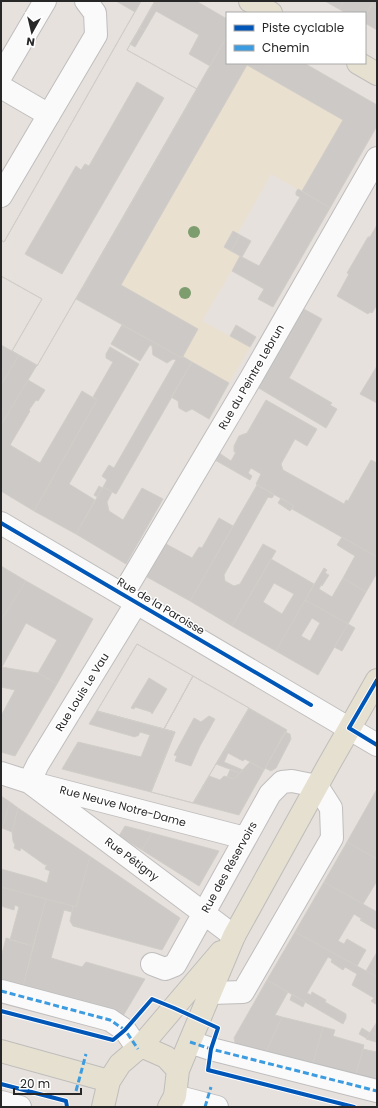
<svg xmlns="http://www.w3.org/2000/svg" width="378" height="1108" viewBox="0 0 378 1108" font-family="Poppins,sans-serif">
<rect width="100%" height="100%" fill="#e6e1dc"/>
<path fill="#eae0cf" d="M227 63H304L377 105V126L330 208 271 174 238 233 233 231 224 246 240 256 202 321 250 347 229 383 183 357 182 358 76 299 168 139Z"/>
<path fill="#ccc9c6" stroke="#d1cdc8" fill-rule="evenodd" d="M116 1H141L135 12Z
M141 1H155L127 50 197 89 37 366 12 351 42 299 1 276V240L4 242Z
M141 1H155L127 50 197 89 37 366 12 351 42 299 1 276V240L4 242ZM137 82 164 98 62 274 25 254 76 166 81 170 85 164 89 166Z
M155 1H196L227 19V36L210 66 189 54 199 35 156 11 145 30 140 28Z
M325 1H344L339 9Z
M344 1H374L365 17V13H346L339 9Z
M374 1H377V8L371 5Z
M371 5 377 8V30L365 23V17Z
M140 28 145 30 135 47 130 44Z
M227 36V63H304L377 105V126L330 208 302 191 343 120 247 65 121 285 198 329 182 358 76 299Z
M298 189 330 208 273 307 258 299 264 289 232 271 240 256 259 266 300 197 296 195V192Z
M377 225V305L372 313 370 312 368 314 337 296 349 274 347 273 368 237H370Z
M233 231 240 235 231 251 224 247Z
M240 235 251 241 242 257 231 251Z
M302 308 322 319 289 378 332 403 330 405 337 409 326 428 257 387Z
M122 325 182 358V356L192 362 116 494 103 487 107 480 102 476 109 465 114 468 176 360 173 359 167 363 153 355 152 346 150 345 140 361 111 344Z
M236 325 256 337 250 347 230 336Z
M1 345 19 355 1 385Z
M110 347 139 364 69 484 95 500 76 534 34 511 97 400 93 397 113 362 106 358V354Z
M19 355 37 365 1 425V385Z
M192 362 229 383 209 419 192 409 186 412 179 408 178 401 171 397Z
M377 366V403L360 394Z
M28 380 45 390 38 401 36 400 29 410 30 411 10 445 40 463 82 391 97 400 34 511 1 491V425Z
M266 400 317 429 307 446 295 439 281 464 283 470 344 504 346 500 348 501 371 460 377 463V557L292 509 294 506 256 484 261 474 251 468 248 473 252 476 250 480 215 460 219 453 231 461 236 452H234V446L239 436 247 433Z
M257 485 274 495 272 498 268 497 224 575 225 581 234 586 240 584 263 544 276 551 232 626 190 601Z
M99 486 102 488 97 497 94 495Z
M103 487 112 492 107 502 109 511 123 520 142 488 163 499 126 564 76 534Z
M281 498 294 506 290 511 278 503Z
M219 518 233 526 190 601 147 577 166 544 192 558 199 547 202 548Z
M342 537 377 557V573L366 592 343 578 355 556 337 545Z
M271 559 314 584 276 651 232 626ZM274 583 294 594 282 614 263 602Z
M1 566 26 581 1 620Z
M324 568 327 570 325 573 329 575 322 586 321 585 319 589 332 597 343 578 366 592 348 624 305 600Z
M26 581 93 619 57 684 38 673 57 640 26 623 2 667H1V620Z
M305 600 348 624 318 675 276 651ZM312 618 320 623 310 641 301 636Z
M348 624 355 628 342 651 334 647Z
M137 644 193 676 164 729 97 711ZM149 678 167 689 152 714 151 712 135 707 134 709 131 708Z
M137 644 193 676 164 729 97 711Z
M1 667 38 673 57 684 15 756 1 752V716L15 690 1 687Z
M193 676 249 708 193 803 151 792 175 732 164 729ZM209 716 215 719 200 746 191 766 175 761 177 756 174 755 194 718 201 722Z
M193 676 249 708 193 803 151 792 175 732 164 729Z
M249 708 287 730 264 770 245 759 243 761 228 753 224 762 243 770 240 773 216 764Z
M97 711 175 732 151 792 62 769 78 742 141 757 150 735 140 732 138 736H136L135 737 89 724Z
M285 732 290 734 291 739 276 768 271 771 265 768Z
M250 762 264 770 239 815 193 803 209 776 220 780 224 776 234 779Z
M230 770 240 773 234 779 227 777Z
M377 789V859L347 842Z
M1 796 10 802 1 831Z
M10 802 18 808 12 832 2 828Z
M18 808 91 857 89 860 76 907 1 887V869L37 879 47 883 50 871 45 869 47 864 45 865 21 848 20 851 14 848 15 845 13 841 12 832Z
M125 826 152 833 142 850 119 836Z
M152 833 219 851 199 886 142 850Z
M347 842 377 859V881L363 904 324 882Z
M91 857 180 918 162 950 73 926 70 921 73 906 76 907 89 860Z
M324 882 377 912V930L360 920 362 919 354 914 338 941 344 944 347 939 366 950 357 966 295 932Z
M1 887 46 899 33 946 10 940 19 907 15 905 14 910 1 906Z
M46 899 73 906 72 912 64 910 51 958 82 967 86 962 145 979 123 1016 22 990Z
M295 932 377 977V1005L371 1001 374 998 352 985 357 974 345 967 343 970 331 962 332 959 328 957 307 993 311 995 312 992 326 1000 325 1002 346 1014V1018L343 1024 267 980Z
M6 938 33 946 22 990 1 984V958Z
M377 952V977L366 971Z
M267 980 288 992 275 1015 282 1017 265 1054 236 1047 234 1038Z
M292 994 305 1002 303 1007 290 1000Z
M282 1017 323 1027 312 1067 265 1054Z
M377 1022V1036L371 1031Z
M323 1027 335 1030 333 1036 364 1045 355 1078 312 1067Z
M362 1028 370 1033 366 1038 359 1034Z
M371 1031 377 1036 376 1042 366 1039Z
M377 1048V1084L355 1078 363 1049 376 1052Z"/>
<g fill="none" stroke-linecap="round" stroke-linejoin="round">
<g stroke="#bfbdbe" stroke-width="24">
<path id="minor" d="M1 76 45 1
M1 87 49 115
M1 196 96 35 95 13 86 1
M1 523 377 745
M123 594 251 378 377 158
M1 773 29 782 245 838
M29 782 234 936
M29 782 38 764 137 602
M152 964 165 969 175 965 270 794 282 782 292 781 317 786 331 808 332 838 243 992 211 993
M1 991 110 1020 125 1030 138 1049
M190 1042 211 1049 377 1091
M175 1096 217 1107
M1 1102 20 1107"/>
</g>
<g stroke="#bfbdbb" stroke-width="24">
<path id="major" d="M250 1 271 13
M358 63 377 74
M141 1046 166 1057 178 1070
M1 1051 109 1081
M103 1107 109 1081 120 1064 141 1046 221 952
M169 1107 175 1096 178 1070 234 936 328 766 377 680"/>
</g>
<use href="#minor" stroke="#fbfafa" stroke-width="22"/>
<use href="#major" stroke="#e6e0d1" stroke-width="22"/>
<path stroke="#3d9ce0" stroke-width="3" stroke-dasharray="6 3" stroke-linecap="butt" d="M1 991 110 1020 125 1030 138 1049
M190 1042 211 1049 377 1091
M76 1091 86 1054
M205 1107 211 1087"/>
<g stroke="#fff" stroke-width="6">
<path id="cycleway" d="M1 523 311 705
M377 680 349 728 377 745
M1 1011 113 1040 125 1030 152 999 174 1008 218 1028 211 1049 208 1070 354 1107
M1 1084 66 1101 67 1107"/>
</g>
<use href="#cycleway" stroke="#0057b8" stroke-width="4"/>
</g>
<g fill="#7d9d6f">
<circle cx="194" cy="232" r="6"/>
<circle cx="185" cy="293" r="6"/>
</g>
<g text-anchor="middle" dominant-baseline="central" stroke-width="3" stroke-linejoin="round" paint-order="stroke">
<g font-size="11" fill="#272727" stroke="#fff">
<text transform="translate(251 377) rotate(-60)">Rue du Peintre Lebrun</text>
<text transform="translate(161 606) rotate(31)">Rue de la Paroisse</text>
<text transform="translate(82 692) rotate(-58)">Rue Louis Le Vau</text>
<text transform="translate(123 806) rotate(15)">Rue Neuve Notre-Dame</text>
<text transform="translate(132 859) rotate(37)">Rue Pétigny</text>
<text transform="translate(229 867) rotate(-61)">Rue des Réservoirs</text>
</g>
</g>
<rect width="378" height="1108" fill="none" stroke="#272727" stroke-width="4"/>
<rect x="226" y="12" width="140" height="52" fill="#ffffff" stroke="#a9a9a9"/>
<rect x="234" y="25" width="20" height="6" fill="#0057b8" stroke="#a9a9a9"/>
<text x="262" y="32" font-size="12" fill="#272727">Piste cyclable</text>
<rect x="234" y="45" width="20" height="6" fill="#3d9ce0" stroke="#a9a9a9"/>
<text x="262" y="52" font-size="12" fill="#272727">Chemin</text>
<g transform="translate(32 32) rotate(188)" stroke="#ffffff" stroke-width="3" paint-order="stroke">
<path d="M0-3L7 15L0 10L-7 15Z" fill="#272727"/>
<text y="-6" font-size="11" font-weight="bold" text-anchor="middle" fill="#272727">N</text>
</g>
<path d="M14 1088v6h67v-6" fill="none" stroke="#272727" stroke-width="2"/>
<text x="20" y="1088" font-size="12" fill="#272727" stroke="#ffffff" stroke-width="3" paint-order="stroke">20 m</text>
</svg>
